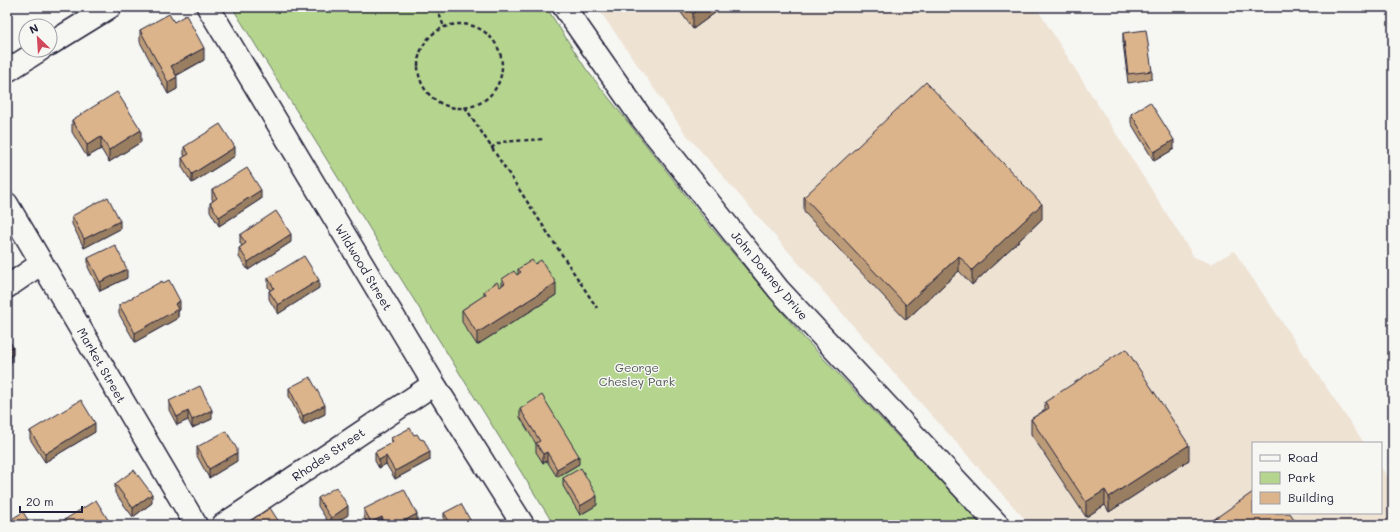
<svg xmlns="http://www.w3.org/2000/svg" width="1400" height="532" viewBox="0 0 1400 532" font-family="Mali,sans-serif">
<rect width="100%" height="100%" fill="#f6f6f2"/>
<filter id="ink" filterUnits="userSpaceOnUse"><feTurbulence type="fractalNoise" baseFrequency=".025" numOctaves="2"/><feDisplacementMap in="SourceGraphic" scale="8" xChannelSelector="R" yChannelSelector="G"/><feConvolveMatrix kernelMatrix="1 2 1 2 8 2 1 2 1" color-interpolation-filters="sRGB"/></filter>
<g filter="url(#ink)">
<path fill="#eee2d3" d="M597 7H1036L1194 257 1211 264 1234 251 1364 443H1253V513H1381V467L1393 485V525H1030L918 400 685 133Z"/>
<path fill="#b5d58f" stroke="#6c7c65" d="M232 7H546L586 69 706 221 804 338 982 525H554Z"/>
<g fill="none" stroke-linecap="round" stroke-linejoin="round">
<g stroke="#22223b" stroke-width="25">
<path id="minor" d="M208 7 434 384 523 525
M564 7 640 116 779 290 998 525
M7 204 196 525
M7 287 42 263
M223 525 434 384"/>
</g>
<g stroke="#22223b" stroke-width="25">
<path id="major" d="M50 44 110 7
M7 71 40 50"/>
</g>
<path stroke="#22223b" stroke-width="2.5" stroke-dasharray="4 3" stroke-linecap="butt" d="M437 8 444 27
M418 66a42 42 0 1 1 84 0a42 42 0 1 1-84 0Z
M465 107 597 308
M491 148 501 142 544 139"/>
<use href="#minor" stroke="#f6f6f2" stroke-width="22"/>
<use href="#major" stroke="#f6f6f2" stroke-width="22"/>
</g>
<path fill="#bc9b78" stroke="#22223b" d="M677 7H723L693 29Z
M174 22 204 60 176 76 177 89 168 94 140 42V30Z
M1123 33 1152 71V79L1128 83 1123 42Z
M1131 114 1174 149 1154 161 1131 123Z
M72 120 141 142 109 162 101 149 87 157 72 132Z
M184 147 235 156 192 183 182 167V158L185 157 184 155Z
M212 190 261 199 219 226 210 211V203L213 201 212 199Z
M804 197 1042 219 972 285 959 271 906 320 804 212Z
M72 216 120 229 84 248 72 224Z
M240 235 291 242 248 270 239 257V248L242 246 240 243Z
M88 258 127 278 100 291 88 267Z
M518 269 556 295 477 345 462 322V310L484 296V291L500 287 502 285V279L517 275 518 274Z
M268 278 319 288 278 314 269 299V291L270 290 268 287Z
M119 305 180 310 178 311V318L135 342 119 314Z
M289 388 325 414 303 425 289 396Z
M169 401 212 419 192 428 188 420 177 425 169 410Z
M1045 402 1189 460 1109 512 1105 505 1086 517 1031 434V419L1045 410Z
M520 409 579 464 557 477 547 461 543 463 536 452V444L520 417Z
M30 431 95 432 45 462 30 439Z
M391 438 430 460 395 479 386 464 379 468 375 461V452L391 444Z
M197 447 237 461 209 478 197 456Z
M563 478 597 505 580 515 563 486Z
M115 484 152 503 133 517 115 493Z
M318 498 348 515 332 525H330L318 506Z
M364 509 417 523 413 525H368L364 517Z
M444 513 473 525 445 523 444 522Z"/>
<path fill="#997e62" stroke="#22223b" d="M702 7H723L693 29V14Z
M204 48V60L171 78V66Z
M177 77V89L168 94V82Z
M141 130V142L109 162V150Z
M101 137V149L87 157V145Z
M1174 140V149L1154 161V152Z
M235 147V156L192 183V174Z
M261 190V199L219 226V217Z
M1042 204V219L972 285V270Z
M120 221V229L84 248V239Z
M291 234V242L248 270V262Z
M959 256V271L906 320V305Z
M127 269V278L100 291V282Z
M319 280V288L278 314V305Z
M556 283V295L477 345V333Z
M180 301V310L178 311V318L135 342V333L175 304Z
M13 347V355L11 356V363L7 365V357L8 350Z
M325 405V414L303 425V416Z
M212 410V419L192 428V420Z
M188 411V420L177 425V417Z
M95 423V432L45 462V454Z
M1189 445V460L1109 512V497Z
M430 452V460L395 479V471Z
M547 452V461L543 463V454Z
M237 453V461L209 478V469Z
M386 456V464L379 468V460Z
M579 456V464L557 477V469Z
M1105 490V505L1086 517V502Z
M152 494V503L133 517V508Z
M597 496V505L580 515V506Z
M348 506V515L332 525H331V518Z
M417 514V523L413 525H396Z
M382 517V525H371V522Z"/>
<path fill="#dbb48c" stroke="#22223b" d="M688 7H702L693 14Z
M169 14 174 22 186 15 204 48 171 66 177 77 168 82 140 30Z
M1146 30 1152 71 1128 74 1123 33Z
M926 82 1042 204 972 270 959 256 906 305 804 197Z
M117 92 141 130 109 150 101 137 87 145 72 120Z
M1150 102 1174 140 1154 152 1131 114Z
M220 124 235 147 192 174 182 158 189 154 184 147Z
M247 168 261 190 219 217 210 203 217 198 212 190Z
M108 197 120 221 84 239 72 216Z
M276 211 291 234 248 262 239 248 246 243 240 235Z
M115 245 127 269 100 282 88 258Z
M304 256 319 280 278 305 269 291 274 288 268 278Z
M532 260 535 264 541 260 556 283 477 333 462 310 486 294 484 291 497 282 500 287 505 283 502 279 514 271 517 275 521 272 518 269Z
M169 280 180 301 175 304 178 309 135 333 119 305 162 281 163 283Z
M7 337 13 347 8 350 11 354 7 357Z
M1126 349 1189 445 1109 497 1105 490 1086 502 1031 419 1049 408 1045 402Z
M310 377 325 405 303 416 289 388Z
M200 386 212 410 192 420 188 411 177 417 169 401Z
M542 395 579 456 557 469 547 452 543 454 536 443 540 441 520 409Z
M81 400 95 423 45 454 30 431Z
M410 428 414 435 417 434 420 439 424 440 430 452 395 471 386 456 379 460 375 452 393 442 391 438Z
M226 431 237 449V453L209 469 197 447Z
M581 468 597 496 580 506 563 478Z
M134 470 152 494 133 508 115 484Z
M336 487 348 506 331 518 318 498Z
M404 489 417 514 396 525H386L382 517 371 522 364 509Z
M1253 492V513H1290L1298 525H1206Z
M96 500 110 523 106 525H63L61 522Z
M461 504 473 525H442L449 521 444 513Z
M270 508 281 525H244Z
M23 512 31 525H7V522Z"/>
</g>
<g text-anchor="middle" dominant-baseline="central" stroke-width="3" stroke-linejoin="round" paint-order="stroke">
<g font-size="12" fill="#22223b" stroke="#f6f6f2">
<text transform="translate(364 267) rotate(59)">Wildwood Street</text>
<text transform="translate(770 275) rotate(50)">John Downey Drive</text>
<text transform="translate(102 365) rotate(60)">Market Street</text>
<text transform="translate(328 454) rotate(-34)">Rhodes Street</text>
</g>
<g font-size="12" fill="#4e5854" stroke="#f6f6f2">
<text x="637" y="367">George<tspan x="637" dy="14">Chesley Park</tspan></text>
</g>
</g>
<rect width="1400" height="532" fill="none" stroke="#f6f6f2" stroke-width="24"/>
<rect x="12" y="12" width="1376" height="508" fill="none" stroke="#22223b" stroke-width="1.5" filter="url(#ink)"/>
<rect x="1252" y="442" width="130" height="72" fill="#f6f6f2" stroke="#a1a1a9"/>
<rect x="1260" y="455" width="20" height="6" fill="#f6f6f2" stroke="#a1a1a9"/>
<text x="1288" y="462" font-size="12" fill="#22223b">Road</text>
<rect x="1260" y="472" width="20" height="12" fill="#b5d58f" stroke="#a1a1a9"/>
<text x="1288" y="482" font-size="12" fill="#22223b">Park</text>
<rect x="1260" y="492" width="20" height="12" fill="#dbb48c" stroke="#a1a1a9"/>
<text x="1288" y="502" font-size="12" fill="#22223b">Building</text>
<g transform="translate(38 38) rotate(335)"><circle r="19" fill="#f6f6f2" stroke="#a1a1a9"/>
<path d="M0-3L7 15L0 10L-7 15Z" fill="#d1495b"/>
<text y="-6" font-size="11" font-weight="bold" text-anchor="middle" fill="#22223b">N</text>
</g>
<path d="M20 506v6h62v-6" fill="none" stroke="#22223b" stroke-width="2"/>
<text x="26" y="506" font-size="12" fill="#22223b" stroke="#f6f6f2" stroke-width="3" paint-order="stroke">20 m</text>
</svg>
